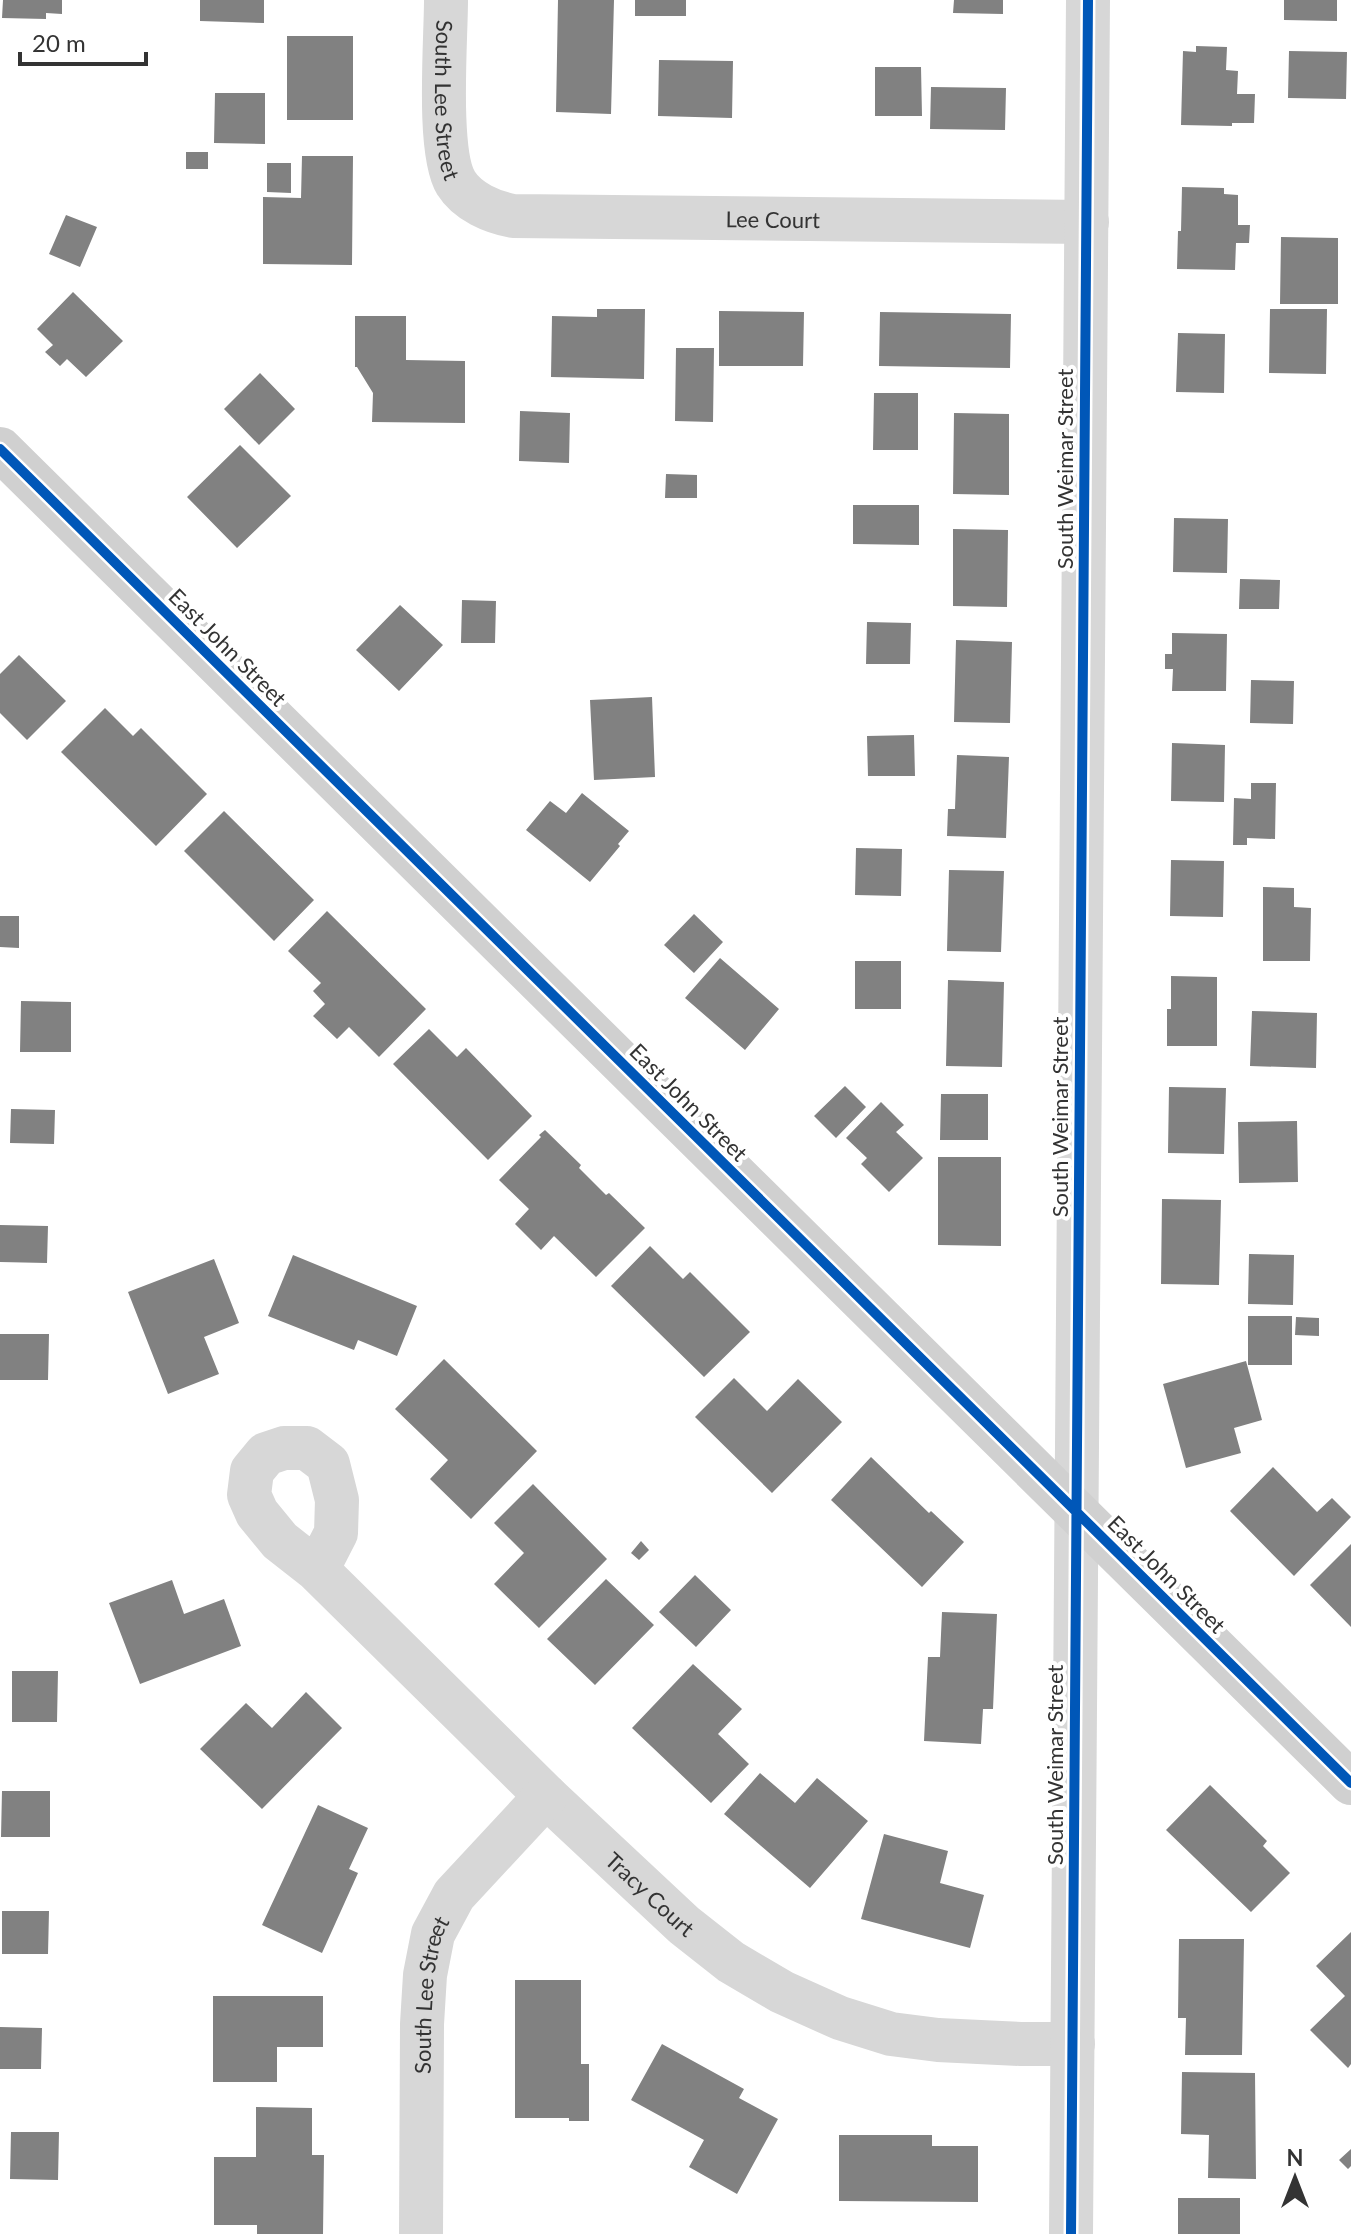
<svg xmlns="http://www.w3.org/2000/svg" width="1351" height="2234" viewBox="0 0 1351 2234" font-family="Lato,sans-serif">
<rect width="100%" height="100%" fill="#fff"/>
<path fill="#818181" d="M3 0H62V14L46 13V19L2 18Z
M200 0H264V23L200 21Z
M558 0H614L611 114 556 112Z
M635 0H686V16H635Z
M954 0H1003V14L953 13Z
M1284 0H1337V21L1284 20Z
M287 36H353V120H287Z
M1196 46 1227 47 1226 70 1238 71 1237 94H1255L1254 123H1232V126L1181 125 1183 51 1196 52Z
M1289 51 1347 52 1346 99 1288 98Z
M659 60 733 61 732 118 658 116Z
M875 67H921L922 116H875Z
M931 87 1006 88 1005 130 930 129Z
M215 93H265V144L214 143Z
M186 152H208V169H186Z
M302 156H353L352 265 263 264V197L301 198Z
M267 163H291V193L267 192Z
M1182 187 1224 188V194L1238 195V225H1250L1249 243H1236L1235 270 1177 269 1178 231H1181Z
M66 215 97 227 80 267 49 254Z
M1281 237 1338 238V304H1280Z
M73 292 123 341 86 377 67 359 60 366 45 352 53 345 37 329Z
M597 309H645L644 379 551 377 552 316 597 317Z
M1270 309H1327L1326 374 1269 373Z
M719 311 804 312 803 366H719Z
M880 312 1011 314 1010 368 879 366Z
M355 316H406V360L465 361V423L372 422 373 393 357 367H355Z
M1178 333 1225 334 1224 393 1176 392Z
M676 348H714L713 422 675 421Z
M260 373 295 409 259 445 224 409Z
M874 393H918V450H873Z
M520 411 570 413 569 463 519 461Z
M954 413 1009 414V495L953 494Z
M240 445 291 496 237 548 187 497Z
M666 474 697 475V498H665Z
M853 505H919V545L853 544Z
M1174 518 1228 519 1227 573 1173 572Z
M953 529 1008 530 1007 607 953 606Z
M1240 579 1280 580 1279 609H1239Z
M462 600 496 601 495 643H461Z
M400 605 443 645 399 691 356 650Z
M867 622 911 623 910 664H866Z
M1172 633 1227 634 1226 691H1172L1173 669H1165V654H1172Z
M956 640 1012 642 1010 723 954 722Z
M19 655 66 701 27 740 0 713V674Z
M1251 680 1294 681 1293 724 1250 723Z
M652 697 655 777 594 780 590 700Z
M105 708 133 736 141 728 207 794 156 846 61 752Z
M914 735 915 776H868L867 736Z
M1172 743 1225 745 1224 802 1171 801Z
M957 755 1009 757 1006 838 947 836 948 809H955Z
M1251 783H1276L1275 839 1247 838V845H1233L1234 798 1251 799Z
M582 793 629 831 618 844 620 846 590 882 526 830 550 801 566 813Z
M224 811 314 900 274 941 184 851Z
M856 848 902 849 901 896 855 895Z
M1171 860 1224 861 1223 917 1170 916Z
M949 870 1004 871 1001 952 947 951Z
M1263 887 1294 888V907L1311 908 1310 961H1263Z
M327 911 426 1009 379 1057 349 1027 337 1039 313 1016 325 1004 313 991 321 983 288 951Z
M694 914 723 942 694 973 664 945Z
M0 916H19V948L0 947Z
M720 958 779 1009 745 1050 685 998Z
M855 961H901V1009H855Z
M1171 976 1217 977V1046H1167V1009H1171Z
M948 980 1004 982 1002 1067 946 1066Z
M21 1001 71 1002V1052H20Z
M1252 1011 1317 1013 1316 1068 1250 1066Z
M429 1029 457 1057 466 1048 532 1116 488 1160 393 1064Z
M845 1086 866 1107 836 1138 814 1116Z
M1169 1087 1226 1088 1224 1154 1168 1153Z
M941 1094H988V1140H940Z
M881 1102 904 1125 896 1132 923 1158 889 1192 861 1164 867 1158 846 1138Z
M11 1109 55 1110 54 1144 10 1143Z
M1297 1121 1298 1182 1239 1183 1238 1122Z
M545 1130 581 1165 579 1168 606 1195 609 1193 645 1228 596 1277 554 1236 541 1250 515 1224 529 1209 499 1180 541 1137 539 1135Z
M938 1157H1001V1246L938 1245Z
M1162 1199 1221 1200 1219 1285 1161 1284Z
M0 1225 48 1226 47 1263 0 1262Z
M650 1246 683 1279 690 1272 750 1332 704 1377 611 1286Z
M1249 1254 1294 1255 1293 1305 1248 1304Z
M293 1255 417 1306 397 1356 358 1340 354 1350 268 1316Z
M214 1259 239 1323 204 1337 219 1374 168 1394 128 1292Z
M1248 1316H1292V1365H1248Z
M1296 1317 1319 1318V1336L1295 1335Z
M0 1334H49L48 1380H0Z
M444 1359 537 1451 471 1519 430 1479 448 1460 395 1409Z
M1246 1361 1262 1420 1234 1428 1241 1453 1186 1468 1163 1384Z
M734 1378 767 1411 798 1379 842 1422 772 1493 695 1417Z
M871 1457 929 1513 931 1511 964 1542 922 1587 831 1500Z
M1273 1467 1317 1512 1332 1498 1351 1517 1294 1576 1230 1511Z
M533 1484 607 1559 539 1628 494 1584 524 1553 494 1523Z
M641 1541 649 1550 639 1560 631 1553Z
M1351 1544V1627L1310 1585Z
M695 1575 731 1610 696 1647 659 1612Z
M606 1579 654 1625 595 1685 547 1639Z
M172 1580 184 1614 224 1599 241 1646 140 1684 109 1603Z
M942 1612 997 1614 993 1709H983L981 1744 924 1741 928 1657H940Z
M693 1664 742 1709 718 1734 749 1764 711 1803 632 1728Z
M12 1671H58L57 1722H12Z
M306 1692 342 1728 262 1809 200 1749 246 1703 272 1728Z
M760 1773 795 1803 817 1778 868 1821 810 1888 724 1814Z
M1210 1785 1267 1841 1263 1846 1290 1873 1251 1912 1166 1830Z
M2 1791H50V1837H1Z
M318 1805 368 1828 349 1869 358 1873 322 1953 262 1925Z
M884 1834 948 1851 940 1883 984 1895 970 1948 861 1919Z
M2 1911H49L48 1954H2Z
M1351 1932V2064L1348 2068 1310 2030 1345 1996 1316 1966Z
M1179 1939H1244L1242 2055H1185L1186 2018H1178Z
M515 1980H581V2064H589V2121H569V2118H515Z
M213 1996H323V2047H277V2082H213Z
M0 2027 42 2028 41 2069H0Z
M662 2044 744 2089 739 2098 778 2119 737 2194 689 2167 704 2140 631 2100Z
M1182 2072 1255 2073 1256 2179 1208 2178 1209 2135 1181 2134Z
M256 2107 312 2108V2155H324L323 2234H257V2225H214V2157H256Z
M11 2132H59L58 2180 10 2179Z
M839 2135H932V2146H978V2202L839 2201Z
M1351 2149V2166L1348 2169 1339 2160Z
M1178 2198H1240V2234H1178Z"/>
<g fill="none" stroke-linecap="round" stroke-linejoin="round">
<g stroke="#d7d7d7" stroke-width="44">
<path id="s1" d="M446 0C446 40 437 152 456 183 468 202 492 212 513 216L1087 222"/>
<path id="s2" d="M317 1570 280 1541 257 1513 249 1495 252 1471 266 1454 284 1448H307L328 1464 337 1500 336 1533 317 1570 546 1796 684 1925 731 1962 782 1992 840 2018 891 2034 938 2040 1021 2044H1073"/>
<path id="s3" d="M421 2234 422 2024 425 1975 433 1934 454 1895 546 1796"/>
<path d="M1071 2234 1088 0"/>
</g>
<path stroke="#d0d0d0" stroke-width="44" d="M0 449 1351 1783"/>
<g stroke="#fff" stroke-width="15">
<path id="cycleway" d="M0 449 1351 1783
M1071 2234 1088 0"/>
</g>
<use href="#cycleway" stroke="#0057b8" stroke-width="10"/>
</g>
<g text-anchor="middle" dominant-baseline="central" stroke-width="8" stroke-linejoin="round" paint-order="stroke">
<g font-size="22" fill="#333" stroke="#fff">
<text stroke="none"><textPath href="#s1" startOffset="100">South Lee Street</textPath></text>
<text stroke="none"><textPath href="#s1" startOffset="512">Lee Court</textPath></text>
<text transform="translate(1064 469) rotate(-90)">South Weimar Street</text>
<text transform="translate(228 647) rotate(45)">East John Street</text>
<text transform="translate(689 1102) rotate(45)">East John Street</text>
<text transform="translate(1059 1117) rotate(-90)">South Weimar Street</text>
<text transform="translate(1167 1574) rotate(45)">East John Street</text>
<text transform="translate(1054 1765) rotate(-90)">South Weimar Street</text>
<text stroke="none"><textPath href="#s2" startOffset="794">Tracy Court</textPath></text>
<text stroke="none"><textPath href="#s3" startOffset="240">South Lee Street</textPath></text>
</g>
</g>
<g transform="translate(1295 2178)" stroke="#ffffff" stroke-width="6" paint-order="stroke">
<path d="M0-6L14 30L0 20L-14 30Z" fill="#333333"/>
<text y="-12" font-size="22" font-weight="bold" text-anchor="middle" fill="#333333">N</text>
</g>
<path d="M20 52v12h126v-12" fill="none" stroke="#333333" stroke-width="4"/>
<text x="32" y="52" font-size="24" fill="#333333" stroke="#ffffff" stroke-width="6" paint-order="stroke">20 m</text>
</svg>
